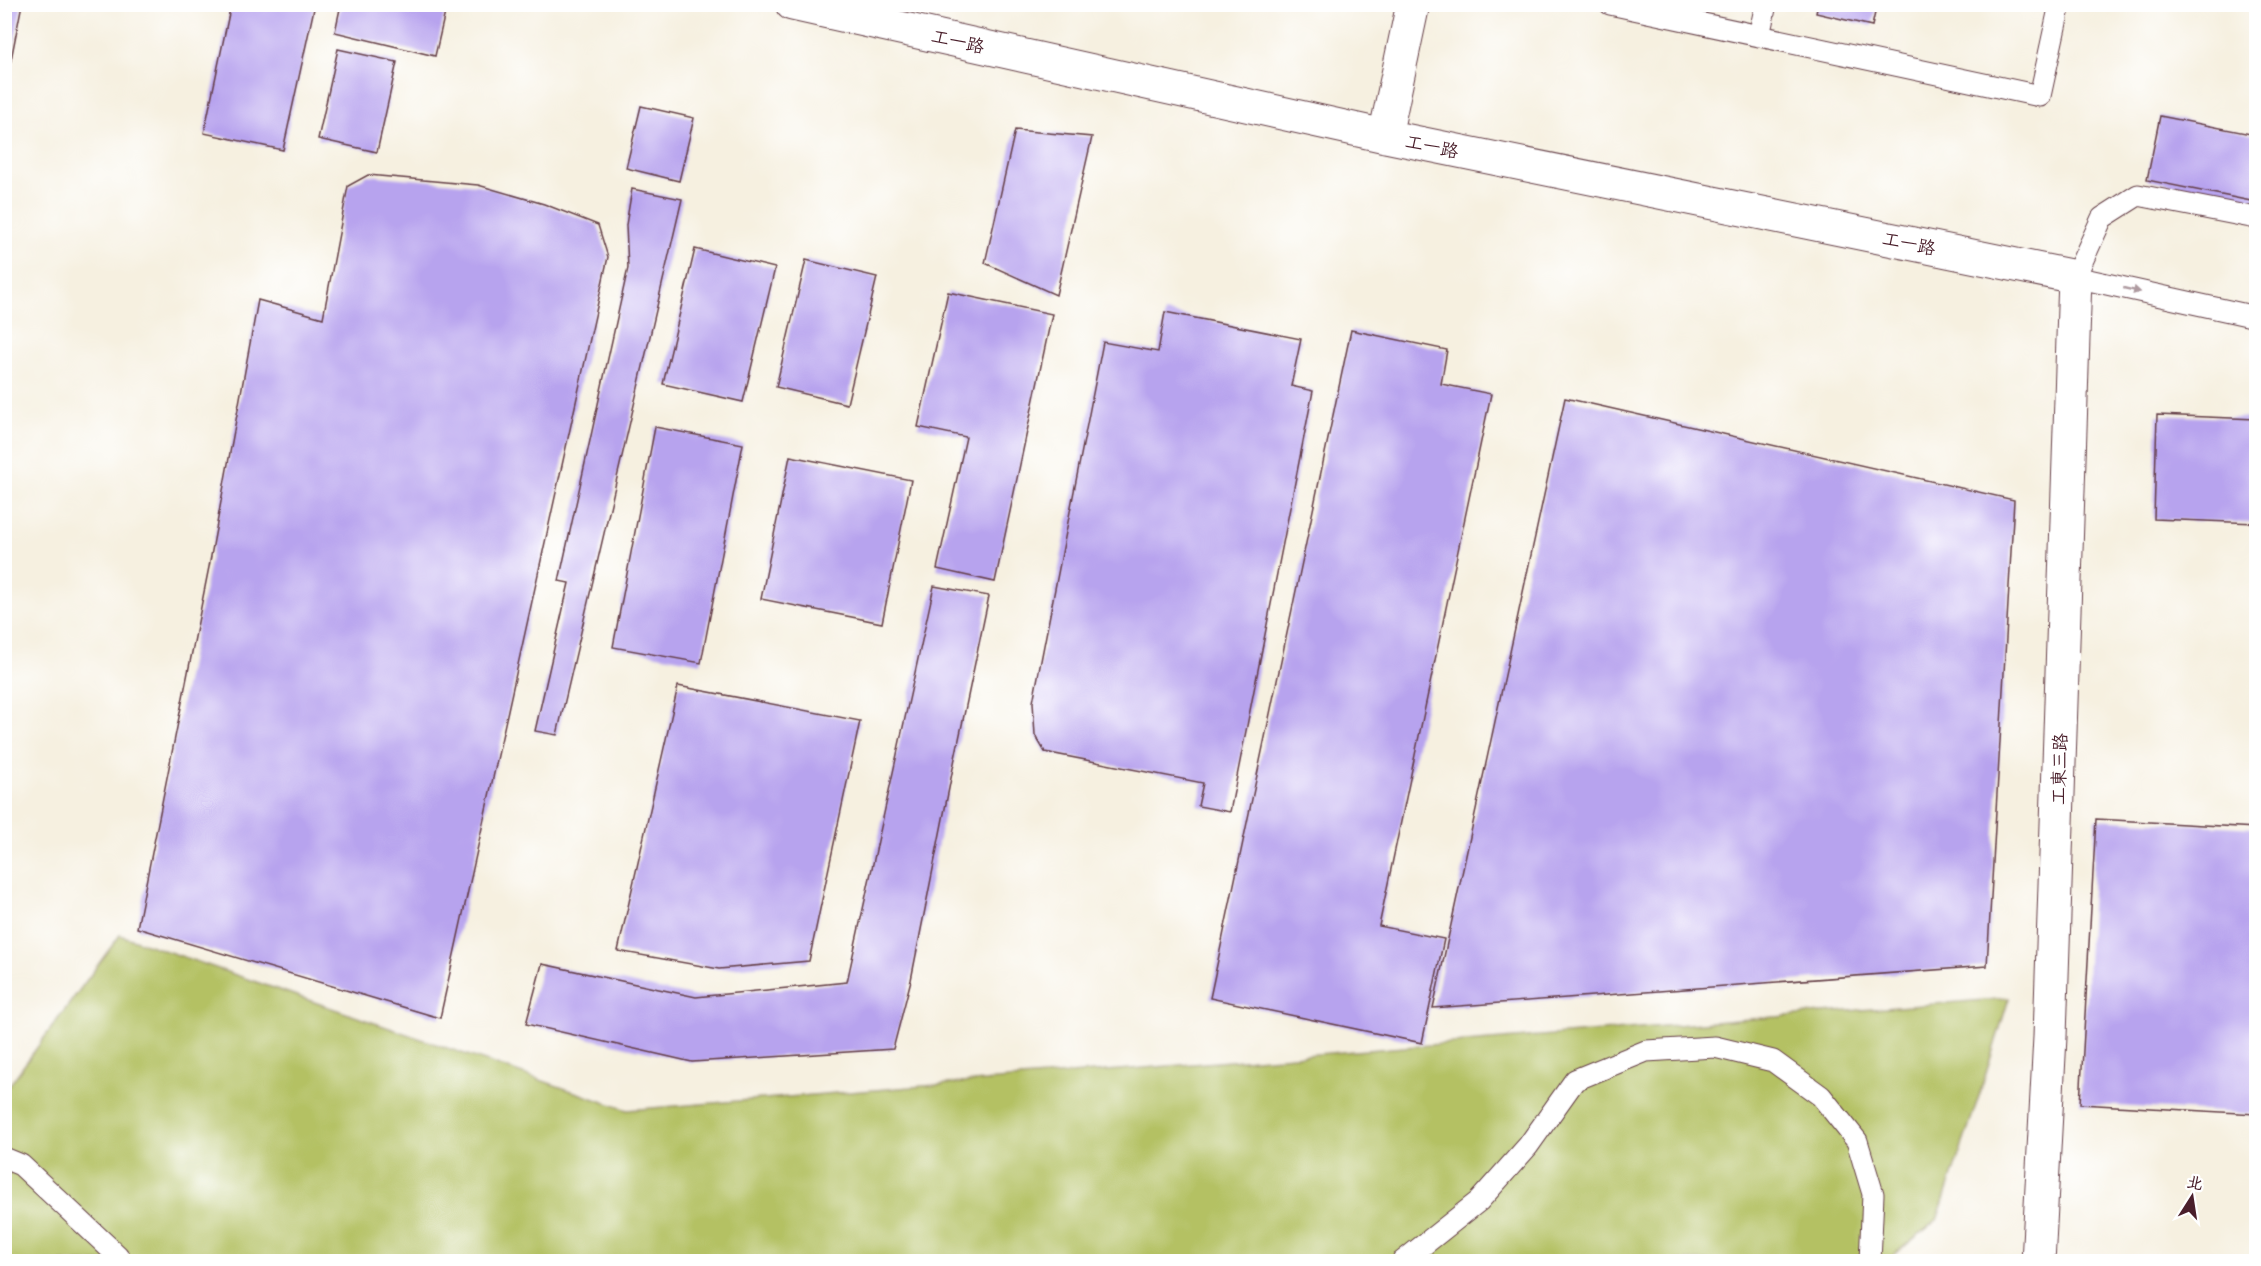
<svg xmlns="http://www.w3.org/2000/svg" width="2261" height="1266" viewBox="0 0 2261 1266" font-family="Delius,'LXGW WenKai TC',sans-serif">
<rect width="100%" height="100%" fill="#fff"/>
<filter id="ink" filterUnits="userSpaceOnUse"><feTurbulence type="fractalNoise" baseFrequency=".0167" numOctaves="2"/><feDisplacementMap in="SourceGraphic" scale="12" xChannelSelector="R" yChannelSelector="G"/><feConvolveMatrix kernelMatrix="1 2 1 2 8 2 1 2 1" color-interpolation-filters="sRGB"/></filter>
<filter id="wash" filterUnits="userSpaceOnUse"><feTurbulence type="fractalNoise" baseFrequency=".008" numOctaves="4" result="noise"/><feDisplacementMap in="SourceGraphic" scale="24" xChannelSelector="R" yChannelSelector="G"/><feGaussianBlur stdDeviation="1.35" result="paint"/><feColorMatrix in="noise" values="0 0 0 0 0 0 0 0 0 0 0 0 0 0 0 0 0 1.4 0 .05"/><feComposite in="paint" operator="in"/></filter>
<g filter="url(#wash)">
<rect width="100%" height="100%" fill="#f6f0e0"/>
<path fill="#b4c163" stroke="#7f7047" stroke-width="1.5" d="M120 935 627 1110 2009 998 1980 1093 1937 1220 1886 1261 5 1262V1091Z"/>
<g id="blocks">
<path fill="#b7a3ee" d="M4 4H22L6 85H4Z
M231 4H315L283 150 204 133Z
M341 4H447L435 56 335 32Z
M1818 4H1877L1872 26 1816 13Z
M338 49 397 62 377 152 318 139Z
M641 106 694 118 679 181 626 168Z
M2160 116 2256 135V202L2147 180Z
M1015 130 1092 137 1056 295 985 263Z
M368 175 478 185 544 204 598 225 608 257 440 1018 137 928 209 567 258 300 323 318 348 186Z
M632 189 682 199 557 735 535 731 569 583 559 581 628 268 626 225Z
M695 249 775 268 743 402 663 384Z
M806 260 877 277 847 404 776 387Z
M948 292 1052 314 995 582 937 569 966 437 918 427Z
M1165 312 1301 339 1291 386 1313 391 1230 812 1198 806 1203 783 1045 752 1035 735 1033 702 1103 342 1158 352Z
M1351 330 1447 350 1441 384 1491 394 1379 926 1444 939 1422 1043 1210 998Z
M1565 398 2014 500 1987 966 1433 1008Z
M2157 415 2256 419V523L2154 519Z
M655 427 743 444 701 663 613 647Z
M790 456 911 480 882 623 761 599Z
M934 586 989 596 954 763 911 980 893 1049 692 1062 526 1024 542 964 696 997 847 982Z
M678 686 860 721 809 961 719 969 618 951Z
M2096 819 2256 828V1114L2080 1104Z"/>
</g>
</g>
<g filter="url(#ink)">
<use href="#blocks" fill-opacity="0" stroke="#643e46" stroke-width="1.5"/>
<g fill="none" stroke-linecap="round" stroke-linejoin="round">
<g stroke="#643e46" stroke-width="23">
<path id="lane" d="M1610 4 2040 96 2060 4
M1759 36 1766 4
M2256 218 2138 195 2102 218 2075 277 2256 317
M4 1158 21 1165 118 1256
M1402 1262 1479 1201 1528 1146 1575 1080 1646 1051 1715 1047 1773 1061 1821 1096 1857 1141 1873 1194 1870 1262"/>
</g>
<g stroke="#643e46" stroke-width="35">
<path id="street" d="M792 4 1385 136 2075 277 2050 1037 2038 1262
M1385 136 1413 4"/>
</g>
<use href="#lane" stroke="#fff" stroke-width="21"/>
<use href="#street" stroke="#fff" stroke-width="33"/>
</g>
<defs><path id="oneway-solid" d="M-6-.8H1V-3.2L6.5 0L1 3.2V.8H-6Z" transform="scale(1.5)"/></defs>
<use fill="#ae9aa0" href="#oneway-solid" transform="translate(2132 290) rotate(13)"/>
</g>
<g text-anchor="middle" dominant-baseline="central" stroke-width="4.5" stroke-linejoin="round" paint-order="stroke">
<g font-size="18" fill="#4a1f2b" stroke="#fff">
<text transform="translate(958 41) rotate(13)">工一路</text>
<text transform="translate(1432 146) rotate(12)">工一路</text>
<text transform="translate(1909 243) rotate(12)">工一路</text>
<text transform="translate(2059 769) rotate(-88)">工東三路</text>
</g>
</g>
<rect width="2261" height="1266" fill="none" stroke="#fff" stroke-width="24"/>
<g transform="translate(2192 1197) rotate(12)" stroke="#ffffff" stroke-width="4.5" paint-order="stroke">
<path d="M0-4.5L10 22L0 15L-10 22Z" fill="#4a1f2b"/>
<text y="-9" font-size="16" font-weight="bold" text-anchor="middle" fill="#4a1f2b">北</text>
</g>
</svg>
